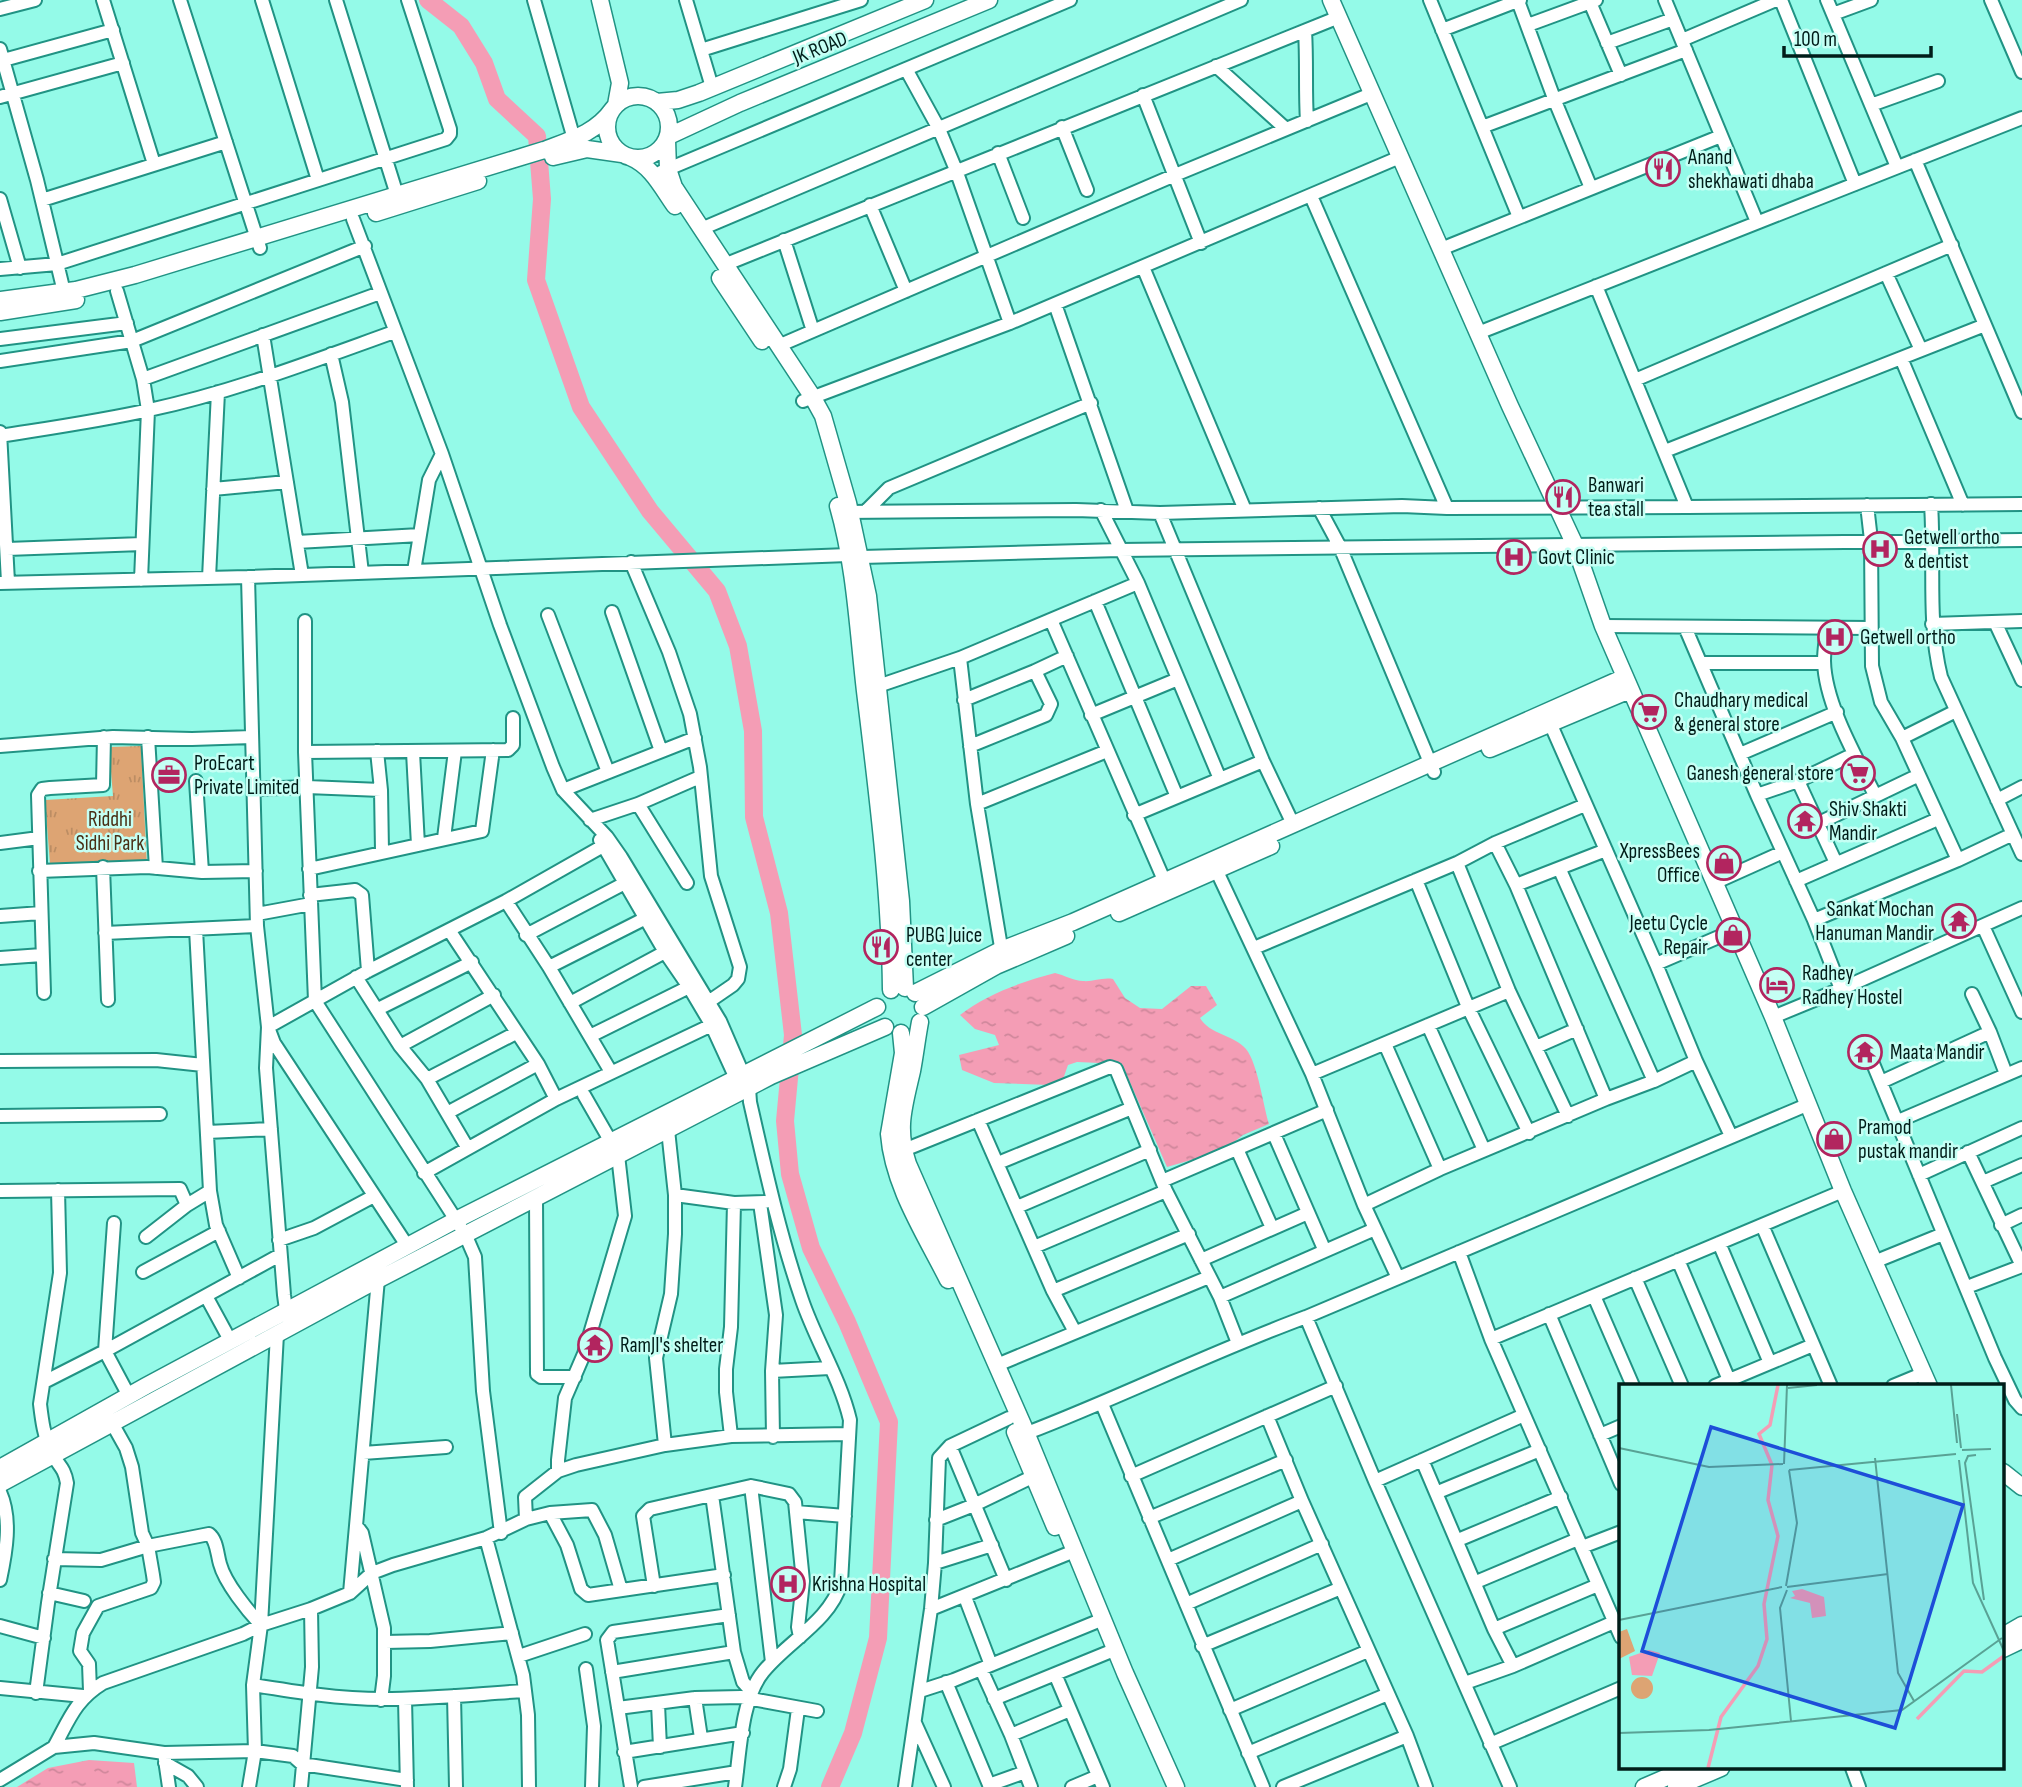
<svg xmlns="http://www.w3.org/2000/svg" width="2022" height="1787" viewBox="0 0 2022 1787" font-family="'Sofia Sans Condensed',sans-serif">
<defs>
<pattern id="park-tufts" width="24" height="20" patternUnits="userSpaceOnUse" patternTransform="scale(1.75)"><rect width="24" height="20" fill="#dda473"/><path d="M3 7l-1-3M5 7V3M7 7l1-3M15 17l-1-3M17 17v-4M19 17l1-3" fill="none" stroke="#bc8d63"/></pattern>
<pattern id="water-ripples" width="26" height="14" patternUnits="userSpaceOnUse" patternTransform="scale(1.75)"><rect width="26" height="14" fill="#f49db5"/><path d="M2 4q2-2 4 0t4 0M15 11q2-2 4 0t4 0" fill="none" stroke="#cf879b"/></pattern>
</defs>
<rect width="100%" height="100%" fill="#94fae8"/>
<path fill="url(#park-tufts)" d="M141 746 147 867 50 864 45 800 113 796 109 747Z"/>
<path fill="url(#water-ripples)" d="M1055 973C1064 975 1074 981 1083 981 1093 982 1102 977 1113 979L1125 998 1140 1008 1162 1009 1191 986H1206L1217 1005 1200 1018C1209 1034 1234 1035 1246 1049 1258 1064 1263 1105 1269 1124L1243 1135 1222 1151 1167 1167 1122 1064 1077 1062 1068 1065 1062 1082 1049 1085 994 1083 962 1070 959 1055 999 1045 995 1035 975 1029 960 1015C987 994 1021 982 1055 973Z
M89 1760 134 1763 137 1787H17L48 1768Z"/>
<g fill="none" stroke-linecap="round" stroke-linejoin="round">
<path stroke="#f49db5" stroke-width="18" d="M428 0 461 26 484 63 497 99 537 136 542 199 536 280 581 407 650 511 717 591 738 646 753 731 754 817 779 913 793 1035 785 1121 790 1174 811 1248 847 1322 889 1422 878 1638 853 1733 830 1787"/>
<g stroke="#219384" stroke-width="16">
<path id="street" d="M103 0 154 164
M180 0 260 248
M262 0 318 180
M336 0 397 195
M534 0 574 139
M686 0 712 87
M1430 0 1519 217
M1589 0 1621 75
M1665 0 1757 222
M1781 0 1855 184
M1827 0 1897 167
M1991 0 2022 72
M1518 1 1555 101 1591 188
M0 9 35 0
M1833 14 1871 0
M1528 25 1596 0
M1442 30 1520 0
M1305 31C1307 61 1305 91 1307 121
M1682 40 1776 0
M1607 43 1673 19
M0 49 37 180 64 292
M701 50 861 0
M0 61 113 30
M1216 66 1286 129
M906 69 939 129 956 170 1010 323
M1143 95 1201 243
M0 97 123 63
M1871 105 1938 81
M1062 127 1087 190
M1482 127 1686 50
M998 153 1023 218
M1915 160 2022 412
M661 172 1070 0
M1311 196 1447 508
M0 199 20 268
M42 200 226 142
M870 205 906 291
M353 219 442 454 500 625 553 767 563 790 607 837 621 857 720 1021 749 1088 750 1102C765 1168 780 1236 802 1300 816 1341 840 1378 850 1420L841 1583C830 1621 787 1642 763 1672 741 1699 740 1753 735 1787
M701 229 1241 0
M784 240 813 331
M1441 249 1721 136
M724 265 1339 17
M1143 267 1245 510
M0 269 57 264 446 139 450 134V129L408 0
M1886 273 1921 350
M1596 286 1687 507
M117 291 143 379 148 410 141 580
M1055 304 1127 511
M1478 333 2022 118
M263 335 302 575
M0 339 127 323
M778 346 1175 175 1371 94
M331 354 342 402 362 573
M1901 358 1963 505
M0 361 132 341 365 246
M143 379 380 293
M1635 380 1952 245
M803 401 1010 323 1400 157
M0 432 8 582
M0 436C50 428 100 421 149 410 233 392 313 361 394 332
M1665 451 1985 325
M213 489 287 482
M1931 504C1935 562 1927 621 1941 677L2022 854
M1867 505 1871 540 1872 666 1881 702 1902 738 1958 860
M1319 508 1340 547 1434 772
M1101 510 1138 583 1220 779
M866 511 889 488 1091 403
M843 512 1076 510 1160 513 1402 506 1447 508 1687 507 2022 504
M1160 513 1263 761 1293 824
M297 542 420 535
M7 549 142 544
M631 562 669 652 690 714 700 767 711 876 740 967 738 979 733 985 701 1007
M414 571 429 480 442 454
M248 577 257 926 268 1027 266 1068 284 1295 287 1317
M209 578 218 392
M0 583 248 577 848 555 862 557 1120 550 2022 540
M1095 601 1177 797
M612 612 661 751
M548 615 608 772
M1051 620 1164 880
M305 621V752L315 1001 465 1234 475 1257 483 1391 501 1533
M1995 622 2022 680
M1932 624 2022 621
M1603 626 1871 628
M1685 627 1757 795 1814 920 1841 989
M1827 628C1826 638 1824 650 1824 661 1825 704 1856 757 1875 795
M960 658 977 804 1003 959
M1701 663H1824
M878 686 960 658 1138 583
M964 700 1035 671 1067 656
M1091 715 1178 679
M1547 716 1656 964 1696 1061 1731 1136
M148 737 156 868
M1902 738 1956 711
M0 746 113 737 192 739 252 737
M970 746 1046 715 1051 704 1035 671
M377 751 381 790 382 851
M305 752 508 750 513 745V718
M413 752 418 845
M1740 754 1837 712
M196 781 202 872
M1798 781 1836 863
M255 789 307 787 381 790
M563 790 695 738
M1757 795 1798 781 1854 754
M1997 800 2022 787
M638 804 687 883
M977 804 1107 751
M1134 815 1263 761
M590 820 638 804 700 777
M1817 824 1919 775
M444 838 455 751
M600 840 665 952 689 987 711 1024 739 1085
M0 843 39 838
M1495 843 1516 885 1606 1099
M1213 863 1312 1074 1364 1205 1398 1278
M1457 863 1509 991 1568 1116
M103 867 108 1000
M309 869 482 831 493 750
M1560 870 1654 1081
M39 871 147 867 202 872 256 871
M1416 880 1468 1007 1529 1133
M1796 881 1938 819
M1714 883 1783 852
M1516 885 1606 850
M310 895 355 890 362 895 368 971
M506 901 549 967 611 1072
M257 914 311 904
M0 916 41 913
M1814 920 1958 860 2013 834
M1983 926 2022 1012
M196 929 210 1191 216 1225 239 1278
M449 930 538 1064 556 1099
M105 933 257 926
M526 935 625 883
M1254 948 1457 863 1495 843 1585 805
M0 958 42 955
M1656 964 1735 930
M549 967 646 918
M356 977 400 1046 427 1079 467 1147
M44 993 38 795 42 789 50 788 103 785 104 737
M1972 994 1990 1032 2006 1074
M570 1003 665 952
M378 1009 472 962
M1773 1017 1841 989 2022 908
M1428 1025 1484 1150
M590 1036 689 987
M1864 1042 1995 1358 2015 1400 2022 1408
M1385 1044 1440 1169
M400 1046 494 995
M1536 1047 1577 1029
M0 1061 156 1060 203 1065
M1312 1074 1509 991
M427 1079 516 1033
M1881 1082 1990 1032
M584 1095 611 1142 606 1146
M447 1113 538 1064
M0 1116 160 1114
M978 1120 1053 1291 1075 1332
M1898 1121 2022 1068
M207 1132 271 1129
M1274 1134 1324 1249
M1237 1149 1272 1228
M904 1150 1110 1067 1116 1069 1166 1191 1220 1297 1238 1343
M1968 1152 2022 1266
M998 1163 1132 1108
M424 1173 556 1099 720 1021
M1919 1175 2022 1128
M1162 1181 1327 1110
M1983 1182 2022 1165
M0 1191 180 1189 187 1205
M675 1195 734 1203 765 1202
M536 1198 537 1374 541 1377H575
M760 1203 776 1315 772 1371 773 1437
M1364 1205 1440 1169 1606 1099 1654 1081 1696 1061
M1017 1207 1150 1150
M114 1223 105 1351 129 1396
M1762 1225 1831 1386
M2001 1225 2022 1215
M146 1237 187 1205 210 1191
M279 1240 314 1228 374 1196
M1719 1243 1770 1363
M408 1247 274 1043 268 1027 368 971 506 901 603 846
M1034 1247 1166 1191
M1459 1252 1491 1339 1621 1637
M1201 1260 1308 1213
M1678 1260 1729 1380
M1874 1262 1943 1234
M143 1272 219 1231
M1635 1278 1682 1386
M1967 1287 2022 1266
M1053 1291 1189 1234
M206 1296 231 1342
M1594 1296 1633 1386
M1220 1297 1375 1229
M1549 1314 1621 1484
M1306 1317 1375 1481 1510 1787
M1491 1339 1843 1191
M997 1365 1209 1277
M772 1371 830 1368
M44 1382 105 1351 280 1255
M1715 1386 1813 1345
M1893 1386 1922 1374
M1102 1404 1263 1787
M1267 1416 1302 1501 1407 1736 1426 1787
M1027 1433C1121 1397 1211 1352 1306 1317L1809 1104
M1600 1435 1621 1426
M731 1436 726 1392V1369L731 1327 734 1203
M665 1445 656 1358 671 1294 675 1234V1195L668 1130
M950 1446 1006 1580
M363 1453 446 1447
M1422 1460 1494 1629 1513 1666
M558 1471V1460L565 1398 584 1354 625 1216 618 1155
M1131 1476 1336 1386
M1375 1481 1524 1415
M751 1486 772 1662
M0 1492C12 1519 6 1552 0 1580
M1438 1492 1540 1450
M712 1495 734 1652 743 1682 751 1691
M796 1512 845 1516
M550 1513 567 1545 581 1589 588 1595 724 1575
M1149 1518 1286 1460
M526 1519 525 1497 558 1471 576 1465 665 1445 731 1436 849 1434
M936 1520 974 1505 1032 1477
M359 1529 362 1533 384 1628V1676L381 1700
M486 1538 523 1675 528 1715 529 1787
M1458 1540 1561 1497
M1582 1547 1621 1532
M54 1559 101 1560 148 1546 209 1534C217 1540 217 1554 220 1564 225 1583 248 1611 261 1625
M1168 1560 1302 1501
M935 1563 992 1545
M1476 1582 1578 1539
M654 1586 643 1516 650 1509 751 1486 789 1494 795 1502 803 1581 798 1627 800 1637
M49 1593 84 1601
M350 1593 378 1279
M965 1597 991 1665
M1186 1604 1322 1544
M931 1609 1067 1554
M0 1626 44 1638
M1494 1629 1598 1585
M385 1642 430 1641 512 1633
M1202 1646 1341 1588
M519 1656 585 1634
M586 1669 594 1726 592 1787
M981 1669 1011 1735 1031 1787
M612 1672 734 1652
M1055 1674 1103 1787
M946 1682 990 1787
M1465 1683 1513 1666 1614 1622
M253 1685C296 1692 339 1699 383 1699 430 1699 477 1694 524 1691
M0 1688 83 1696
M90 1691 89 1664 80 1651 83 1633 98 1606 151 1588 154 1582 153 1575 148 1546 142 1533 132 1467 126 1448 112 1423
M920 1691 954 1680 1096 1622
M36 1693 48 1603 67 1483C64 1466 58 1466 52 1453 44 1437 42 1421 40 1404L60 1273 58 1190
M454 1696 456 1787
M695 1698 701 1738
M405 1699 407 1787
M994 1699 1109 1652
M658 1704 660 1747
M618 1708 695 1698 741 1697 817 1711
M1230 1710 1368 1651
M915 1723 944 1787
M1011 1735 1070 1710
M1490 1744 1621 1688
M54 1747C69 1720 75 1700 103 1683L243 1634 261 1625 311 1609 350 1593 372 1573 393 1565 486 1538 526 1519 550 1513 592 1510 605 1535 621 1590
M624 1752 743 1733
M164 1753 255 1751 293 1756 302 1764 407 1780
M1248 1753 1388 1694
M165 1763 188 1776 197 1787
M1852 1768 1859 1787
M0 1780 54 1747 94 1743 164 1753 169 1787
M989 1785 1025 1772
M249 1787 255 1751 253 1685 261 1625 277 1334
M301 1787 312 1667 311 1609
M631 1787 607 1640 613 1632 729 1615
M644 1787 737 1772
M784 1787 790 1769 798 1709
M905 1787 931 1609 935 1563 939 1458 950 1446 1009 1418
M1072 1787 1098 1776
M1283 1787 1407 1736"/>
</g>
<g stroke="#219384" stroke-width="19">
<path id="secondary" d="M600 0 620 83 616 105
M1331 0 1510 406 1574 543 1603 626 1773 1017 1843 1191 1929 1386
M607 127a31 31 0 1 1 62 0a31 31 0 1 1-62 0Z
M657 102 678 100 699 93 925 0
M669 136 740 103 989 0
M667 140 668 169 674 187 812 396 823 416 848 503 868 596 901 901 905 988
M553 157 587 149 622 154
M630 157C652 166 662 188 675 206
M376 213 478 181
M720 278 762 341
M0 300 76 290 135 275 544 150C570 140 596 133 612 110
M0 312 76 300
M838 506C855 565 858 630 865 691 877 791 890 889 891 990
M1490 749 1630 690
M1119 913 1271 846
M915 993 1001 950 1073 922 1625 677
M923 1007 996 966 1066 936
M920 1022C917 1038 915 1055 912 1071 904 1106 896 1128 908 1164L1023 1425 1125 1673 1176 1787
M901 1033 903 1053 889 1134C893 1186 925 1234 948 1280
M1015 1432 1055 1527
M0 1468 146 1386 456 1220 877 1007
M2003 1472 2022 1487
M0 1484 364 1287 771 1076 885 1027
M2003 1636 2022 1625
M2003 1649 2022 1640
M1644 1787 1688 1768
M1676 1787 1721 1768"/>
</g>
<use href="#street" stroke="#fff" stroke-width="12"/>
<use href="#secondary" stroke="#fff" stroke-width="16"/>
</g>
<defs>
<g id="restaurant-ring" transform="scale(1.75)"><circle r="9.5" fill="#c5fff4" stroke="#b2255f" stroke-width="1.5"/><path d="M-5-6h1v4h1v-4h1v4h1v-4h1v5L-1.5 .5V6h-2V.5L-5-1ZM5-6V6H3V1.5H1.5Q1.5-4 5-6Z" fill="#b2255f"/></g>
<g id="hospital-ring" transform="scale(1.75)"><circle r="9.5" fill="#c5fff4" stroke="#b2255f" stroke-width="1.5"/><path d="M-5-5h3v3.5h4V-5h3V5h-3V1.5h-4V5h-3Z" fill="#b2255f"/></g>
<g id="supermarket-ring" transform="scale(1.75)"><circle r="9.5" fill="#c5fff4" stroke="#b2255f" stroke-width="1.5"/><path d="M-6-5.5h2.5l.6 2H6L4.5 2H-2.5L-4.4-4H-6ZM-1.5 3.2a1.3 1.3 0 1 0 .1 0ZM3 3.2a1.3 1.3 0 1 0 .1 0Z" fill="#b2255f"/></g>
<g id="office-ring" transform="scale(1.75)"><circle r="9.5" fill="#c5fff4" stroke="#b2255f" stroke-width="1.5"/><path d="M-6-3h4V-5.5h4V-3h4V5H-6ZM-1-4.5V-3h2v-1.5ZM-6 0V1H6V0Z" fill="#b2255f"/></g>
<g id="temple-ring" transform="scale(1.75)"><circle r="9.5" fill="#c5fff4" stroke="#b2255f" stroke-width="1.5"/><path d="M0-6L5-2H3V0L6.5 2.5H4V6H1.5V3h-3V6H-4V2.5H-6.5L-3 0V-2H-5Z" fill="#b2255f"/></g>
<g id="shop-ring" transform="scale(1.75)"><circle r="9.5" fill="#c5fff4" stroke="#b2255f" stroke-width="1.5"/><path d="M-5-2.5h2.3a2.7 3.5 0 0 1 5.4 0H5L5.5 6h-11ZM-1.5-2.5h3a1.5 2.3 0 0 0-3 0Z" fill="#b2255f"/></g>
<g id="hotel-ring" transform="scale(1.75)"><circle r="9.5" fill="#c5fff4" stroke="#b2255f" stroke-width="1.5"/><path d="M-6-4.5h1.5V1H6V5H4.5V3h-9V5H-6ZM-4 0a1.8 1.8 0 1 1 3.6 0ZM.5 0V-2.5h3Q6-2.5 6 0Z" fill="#b2255f"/></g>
</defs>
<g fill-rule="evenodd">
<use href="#restaurant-ring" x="1663" y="169"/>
<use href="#restaurant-ring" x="1563" y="497"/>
<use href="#hospital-ring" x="1880" y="549"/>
<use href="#hospital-ring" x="1514" y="557"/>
<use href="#hospital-ring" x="1835" y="637"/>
<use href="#supermarket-ring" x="1649" y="712"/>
<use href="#supermarket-ring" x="1858" y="773"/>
<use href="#office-ring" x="169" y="775"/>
<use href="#temple-ring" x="1805" y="821"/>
<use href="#shop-ring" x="1724" y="863"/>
<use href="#temple-ring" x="1959" y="921"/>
<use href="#shop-ring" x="1733" y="935"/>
<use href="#restaurant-ring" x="881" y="947"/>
<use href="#hotel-ring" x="1777" y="985"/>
<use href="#temple-ring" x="1865" y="1052"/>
<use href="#shop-ring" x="1834" y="1139"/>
<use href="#temple-ring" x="595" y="1345"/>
<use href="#hospital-ring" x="788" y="1584"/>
</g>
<g text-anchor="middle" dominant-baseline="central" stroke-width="5" stroke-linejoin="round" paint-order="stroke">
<g font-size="21" fill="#001d19" stroke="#c5fff4">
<text transform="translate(820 48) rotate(-22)">JK ROAD</text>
</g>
<g font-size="21" fill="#001d19" stroke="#c5fff4" text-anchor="start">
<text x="1688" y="157">Anand<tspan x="1688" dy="24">shekhawati dhaba</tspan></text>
<text x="1588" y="485">Banwari<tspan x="1588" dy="24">tea stall</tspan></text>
<text x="1904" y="537">Getwell ortho<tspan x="1904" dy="24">&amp; dentist</tspan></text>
<text x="1538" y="557">Govt Clinic</text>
<text x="1860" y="637">Getwell ortho</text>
<text x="1674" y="700">Chaudhary medical<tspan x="1674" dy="24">&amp; general store</tspan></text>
<text x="194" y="763">ProEcart<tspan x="194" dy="24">Private Limited</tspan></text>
<text x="1834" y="773" text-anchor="end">Ganesh general store</text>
<text x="1829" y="809">Shiv Shakti<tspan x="1829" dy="24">Mandir</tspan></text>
<text x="1700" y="851" text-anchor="end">XpressBees<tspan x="1700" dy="24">Office</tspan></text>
<text x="1934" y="909" text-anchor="end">Sankat Mochan<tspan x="1934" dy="24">Hanuman Mandir</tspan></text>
<text x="1708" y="923" text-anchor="end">Jeetu Cycle<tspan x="1708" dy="24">Repair</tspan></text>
<text x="906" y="935">PUBG Juice<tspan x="906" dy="24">center</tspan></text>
<text x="1802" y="973">Radhey<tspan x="1802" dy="24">Radhey Hostel</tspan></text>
<text x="1890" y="1052">Maata Mandir</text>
<text x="1858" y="1127">Pramod<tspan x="1858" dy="24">pustak mandir</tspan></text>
<text x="620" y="1345">RamJI's shelter</text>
<text x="812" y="1584">Krishna Hospital</text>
</g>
<g font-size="21" fill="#492e15" stroke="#c5fff4">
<text x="110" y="819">Riddhi<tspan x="110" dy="24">Sidhi Park</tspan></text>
</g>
</g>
<g transform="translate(1619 1384)">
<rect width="385" height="385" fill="#94fae8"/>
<path d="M8 245 16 267 0 275V248ZM12 304a11 11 0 1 1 22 0a11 11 0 1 1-22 0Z" fill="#dda473"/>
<path d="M183 205 205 213 207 232 193 234 191 219 171 214 176 212 173 207ZM30 266 41 269 33 292 13 291 10 273Z" fill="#f49db5"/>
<path fill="none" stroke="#f49db5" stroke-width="3.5" d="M298 335 345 287 363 288 385 272M89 384 102 333 139 282 148 255 145 220 159 152 149 116 153 81 140 50 151 41 159 1"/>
<path fill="none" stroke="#59a295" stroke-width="2" d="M332 1 338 59M169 4 198 1M338 30 342 64M0 64 90 83 164 80M343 66 372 65M357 71 349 72 346 79 365 216M256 74 279 289 295 317M340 76 354 199 385 267M165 80 168 1M170 86 337 70M167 202 178 139 170 86M168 203 269 190M168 206 161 224 172 337M0 236 163 203M0 349 90 346 283 326 383 254"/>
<path fill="#1d4ed8" fill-opacity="0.15" stroke="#1d4ed8" stroke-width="3.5" d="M92 43 344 121 276 344 23 267Z"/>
<rect width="385" height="385" fill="none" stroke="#001d19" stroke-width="3.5"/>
</g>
<path d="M1784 46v10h147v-10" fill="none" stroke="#001d19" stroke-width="3.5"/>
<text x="1794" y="46" font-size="21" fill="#001d19" stroke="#c5fff4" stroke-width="5" paint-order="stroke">100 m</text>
</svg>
